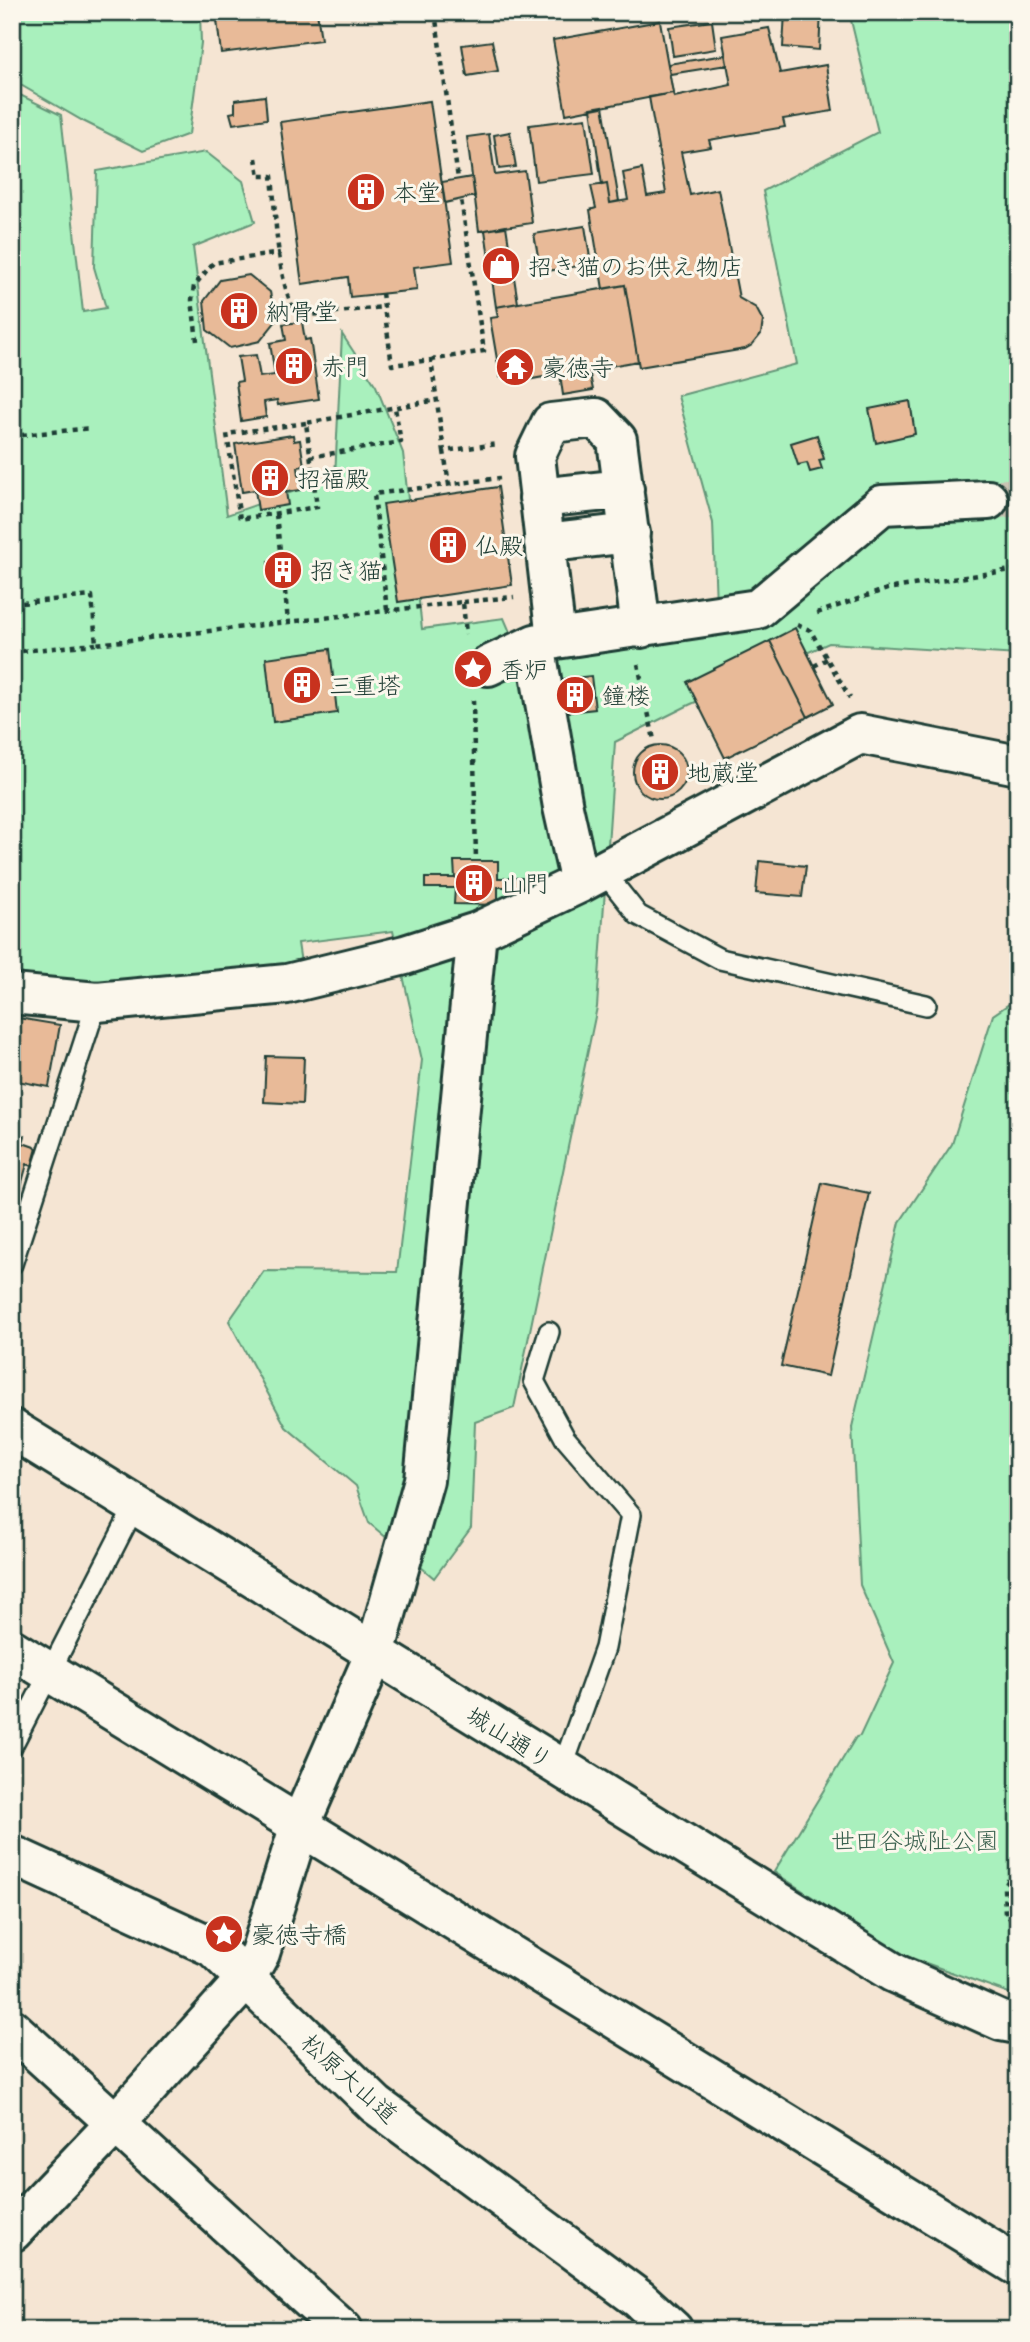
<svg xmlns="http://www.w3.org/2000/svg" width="1030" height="2342" viewBox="0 0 1030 2342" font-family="Delius,'Klee One',sans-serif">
<rect width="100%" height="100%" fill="#f5e5d3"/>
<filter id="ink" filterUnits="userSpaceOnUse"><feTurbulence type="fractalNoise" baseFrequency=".0143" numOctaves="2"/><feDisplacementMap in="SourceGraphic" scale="14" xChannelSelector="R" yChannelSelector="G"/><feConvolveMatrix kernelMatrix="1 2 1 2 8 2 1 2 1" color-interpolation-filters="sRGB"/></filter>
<g filter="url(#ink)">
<path fill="#a9f0bd" stroke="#649678" stroke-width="2" d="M12 12H200L201 43 189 134 143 151 83 121 12 80Z
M849 12H1018V655L829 643 689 705 615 742 597 1007 514 1408 475 1422 471 1528 434 1578 369 1523 356 1486 286 1427 229 1321 264 1271 397 1272 422 1060 393 931 298 943 301 963 100 984 12 973V91L61 115 83 312 106 308 94 267 97 171 206 152 243 181 255 222 193 247 227 515 335 477 342 334 376 386 403 453 422 629 504 618 524 665 717 633 713 523 678 396 797 364 763 191 878 132Z
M1018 998V1994L1009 1993 898 1953 774 1872 856 1737 860 1736 894 1663 860 1585 852 1427 900 1222 952 1144 993 1015Z"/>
<path fill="#e8ba98" stroke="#1f3d34" stroke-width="2" d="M216 12H317L321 40 221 53Z
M785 12H821L819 50 783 47Z
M660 21 673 93 566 114 553 40Z
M712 21 716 49 673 56 669 27Z
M769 28 780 73 826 65 833 111 783 119 785 127 709 140 711 147 681 152 690 195 718 189 739 298 756 308 763 321 761 334 752 345 745 349 639 367 625 285 603 289 590 210 596 208 591 186 607 184 610 203 628 200 623 173 642 169 647 196 666 193 649 97 673 93 674 97 731 85 722 36Z
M492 41 498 71 467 76 462 45Z
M725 55 727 65 670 74 668 64Z
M265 96 267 119 233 124 230 113 235 112V100Z
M430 101 453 262 414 267 417 290 350 297 348 277 302 284 280 122Z
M603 106 619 201 610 203 607 184 602 185 591 108Z
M586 118 594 174 536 181 529 125Z
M510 132 516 167 499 169 494 135Z
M489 134 495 175 525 171 532 223 479 231 467 137Z
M472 177 475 196 445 203 442 182Z
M506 226 518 303 496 307 485 230Z
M585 226 591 264 541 272 534 234Z
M249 275 270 292 276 321 260 341 230 348 207 330 204 301 220 280Z
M625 285 638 361 589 370 593 390 563 395 560 374 516 382 514 374 500 377 490 318 498 317 496 307Z
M302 322 305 340 310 339 319 399 278 405 277 400 264 402 266 417 241 421 236 382 242 381 238 357 256 355 260 377 275 375 270 343 286 340 283 324Z
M910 401 915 434 876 443 869 409Z
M293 435 294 441 300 440 304 466 298 467 301 490 286 492 288 505 258 510 255 490 242 492 235 444Z
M817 435 824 459 819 460 822 469 810 472 807 463 798 465 791 443Z
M1018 480V515L989 517 986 483Z
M498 487 512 585 398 602 383 504Z
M293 558 297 579 272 583 268 562Z
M795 628 833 704 808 717 770 641Z
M770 641 808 717 725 758 687 682Z
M330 649 337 713 273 722 266 658Z
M591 676 595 709 560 713 556 680Z
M633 772a27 27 0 1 1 54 0a27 27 0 1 1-54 0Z
M454 861H498V878H522L523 887H498V905L454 904 455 888H425V878H455Z
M759 861 806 866 802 897 756 893Z
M12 1017 60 1025 49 1087 12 1080Z
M266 1056 304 1057 302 1104 264 1102Z
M12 1133 25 1136 23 1143 37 1148 32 1166 27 1164 19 1193 12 1191Z
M822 1183 869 1193 828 1376 781 1366Z"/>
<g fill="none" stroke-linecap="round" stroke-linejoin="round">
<path stroke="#cac3b3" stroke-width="38" stroke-dasharray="38 19" stroke-linecap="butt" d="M988 500 1018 497"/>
<g stroke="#1f3d34" stroke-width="24">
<path id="lane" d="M603 871 638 915 720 959 926 1005
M12 1264 97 1002
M549 1332 534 1381 565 1438 631 1515 605 1648 562 1769
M12 1746 136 1504"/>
</g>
<g stroke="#1f3d34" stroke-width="44">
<path id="street" d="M539 498 624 489
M544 543 630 533
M556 639 535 456 551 423 596 418 617 440 641 628
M535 644 563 807 580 883
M488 666 535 644 556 639 758 609 882 505 988 500
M12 994 97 1002 287 984 405 955 477 932 580 883 860 734 1018 765
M12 1649 1018 2266
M12 1855 213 1947 376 2105 639 2299 673 2330
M12 2029 343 2330
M12 2232 116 2123 245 1980 260 1953 300 1825 375 1653 424 1480 477 932"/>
</g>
<g stroke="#1f3d34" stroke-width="44">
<path id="secondary" d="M12 1429 894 1973 1001 2021 1018 2024"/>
</g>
<path stroke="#1f3d34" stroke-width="4.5" stroke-dasharray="5 5" stroke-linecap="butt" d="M435 12 458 179
M256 158 259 176H272C276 217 276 271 293 308L305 309 309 315 383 307
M382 293 392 365 431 360 444 451 498 444
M197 341 192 300 194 286 213 263 280 253
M431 360 484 351 461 199
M306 423 227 434 240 519 317 507 306 423 437 400
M12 436 91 428
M444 451 449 485
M310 457 401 442 395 408
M276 514 281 560
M284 581 288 622
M463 602 514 597
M12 604 92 596 96 644 463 602 466 634
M387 610 374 494 500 478
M817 613 887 589 1018 569
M797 625 810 630 850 698
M12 652 96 644
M638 664 654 740
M814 666 827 659
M473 700 476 862
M1018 1862 1004 1888 1005 1915 1018 1922
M711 2320 722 2330"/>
<use href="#lane" stroke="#fbf7ec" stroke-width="19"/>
<use href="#street" stroke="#fbf7ec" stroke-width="38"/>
<use href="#secondary" stroke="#fbf7ec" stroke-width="38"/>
</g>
</g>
<defs>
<g id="building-disc" transform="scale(2.0125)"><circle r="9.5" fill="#c8321e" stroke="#fbf7ec"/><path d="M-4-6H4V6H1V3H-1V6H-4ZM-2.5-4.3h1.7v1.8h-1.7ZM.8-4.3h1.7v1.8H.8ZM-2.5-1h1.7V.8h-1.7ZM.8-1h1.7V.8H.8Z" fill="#fff"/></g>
<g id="shop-disc" transform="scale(2.0125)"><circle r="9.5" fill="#c8321e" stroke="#fbf7ec"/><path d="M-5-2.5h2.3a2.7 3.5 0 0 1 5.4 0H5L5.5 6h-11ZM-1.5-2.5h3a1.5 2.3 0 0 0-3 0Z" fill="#fff"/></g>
<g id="temple-disc" transform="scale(2.0125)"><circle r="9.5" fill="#c8321e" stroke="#fbf7ec"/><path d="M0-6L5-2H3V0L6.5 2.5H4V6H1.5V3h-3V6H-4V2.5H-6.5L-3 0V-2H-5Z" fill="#fff"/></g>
<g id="sight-disc" transform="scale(2.0125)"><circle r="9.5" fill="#c8321e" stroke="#fbf7ec"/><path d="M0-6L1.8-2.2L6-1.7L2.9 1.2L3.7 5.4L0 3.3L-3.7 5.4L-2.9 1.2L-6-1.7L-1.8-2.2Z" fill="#fff"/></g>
</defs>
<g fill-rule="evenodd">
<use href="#building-disc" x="366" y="192"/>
<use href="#shop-disc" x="501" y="266"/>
<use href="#building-disc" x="239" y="311"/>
<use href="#building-disc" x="294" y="366"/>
<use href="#temple-disc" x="515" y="367"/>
<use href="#building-disc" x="270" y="478"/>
<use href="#building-disc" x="448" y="545"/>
<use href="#building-disc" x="283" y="570"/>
<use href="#sight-disc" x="473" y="669"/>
<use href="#building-disc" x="302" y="685"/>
<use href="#building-disc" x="575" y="695"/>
<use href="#building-disc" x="660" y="772"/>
<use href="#building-disc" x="474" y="883"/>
<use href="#sight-disc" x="224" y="1934"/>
</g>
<g text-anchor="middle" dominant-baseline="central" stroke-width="6" stroke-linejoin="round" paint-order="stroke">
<g font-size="24" fill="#1f3d34" stroke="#fbf7ec" text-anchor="start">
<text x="393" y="192">本堂</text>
<text x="528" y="266">招き猫のお供え物店</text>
<text x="266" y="311">納骨堂</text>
<text x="321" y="366">赤門</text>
<text x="542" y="367">豪徳寺</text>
<text x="297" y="478">招福殿</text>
<text x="475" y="545">仏殿</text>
<text x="310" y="570">招き猫</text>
<text x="500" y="669">香炉</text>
<text x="329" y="685">三重塔</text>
<text x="602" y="695">鐘楼</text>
<text x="687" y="772">地蔵堂</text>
<text x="501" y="883">山門</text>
<text x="251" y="1934">豪徳寺橋</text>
</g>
<g font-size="24" fill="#1f3d34" stroke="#fbf7ec">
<text transform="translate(510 1737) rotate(32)">城山通り</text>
<text transform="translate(350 2078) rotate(42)">松原大山道</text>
</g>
<g font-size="24" fill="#3b614f" stroke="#fbf7ec">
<text x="915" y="1840">世田谷城阯公園</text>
</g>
</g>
<rect width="1030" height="2342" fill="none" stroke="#fbf7ec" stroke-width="42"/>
<rect x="21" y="21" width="988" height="2300" fill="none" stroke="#1f3d34" stroke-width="2.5" filter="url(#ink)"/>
</svg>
